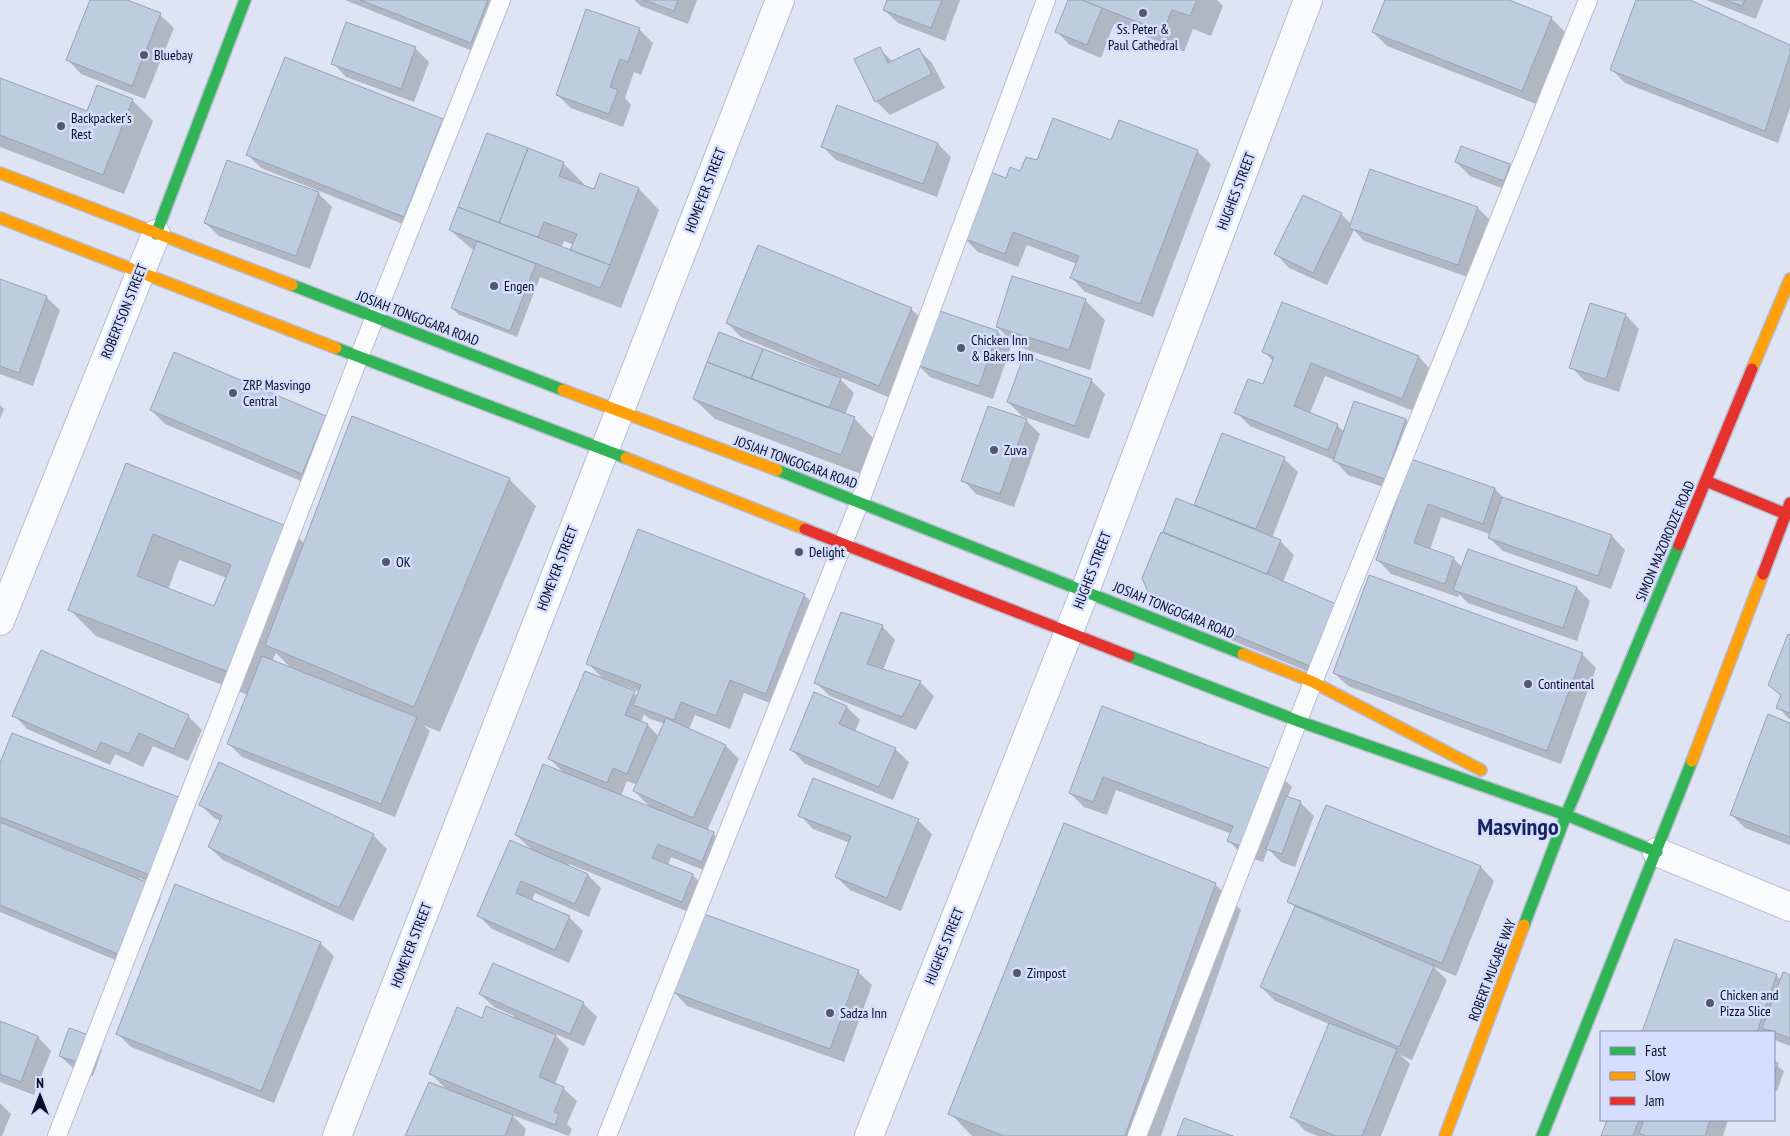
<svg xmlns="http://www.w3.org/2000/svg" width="1790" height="1136" viewBox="0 0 1790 1136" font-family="'PT Sans Narrow',sans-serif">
<rect width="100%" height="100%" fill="#dee4f4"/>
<path fill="#0003" fill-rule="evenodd" d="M91 0H124L160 15 174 28 145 99 81 74 68 60Z
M345 0H507L485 56Z
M634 0H697L688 24 641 6Z
M888 0H960L945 41 898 23 884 10Z
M1070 0H1217L1223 6 1211 36 1193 29 1184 52 1114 24 1101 58 1070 45 1057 32Z
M1386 0H1506L1551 18 1565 32 1536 104 1387 46 1373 32Z
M1637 0H1687L1790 46V108L1778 143 1625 83 1612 70Z
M1706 0H1763L1756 19Z
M639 29 653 43 641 75 634 72 625 98 631 105 623 127 571 108 557 95Z
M415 48 429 62 414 102 346 77 333 63Z
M879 48 893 62 918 49 932 63 945 88 890 115 876 101Z
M0 79 87 113 98 87 132 100 153 121 124 194 0 147Z
M442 120 456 134 418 230 261 168 247 154Z
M1112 141 1197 151 1211 164 1153 317 1085 292 1072 278 1077 264 1027 245 1018 267 978 252 964 238 1007 180 1038 162Z
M938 144 951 157 937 197 836 160 822 146Z
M529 150 564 164 584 184 583 186 595 191 601 175 639 189 659 210 621 308 540 277 517 337 459 315 452 308 474 251 450 230ZM564 241 574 245 571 252 561 248Z
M1456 162 1509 166 1523 179 1517 194 1470 176Z
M1370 171 1478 208 1491 221 1471 278 1364 241 1354 230 1327 285 1289 268 1276 254 1341 214 1351 224Z
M318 193 332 207 310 269 219 236 205 223Z
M0 280 46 297 60 310 33 386 0 374Z
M1085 300 1105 320 1090 370 1018 347 997 327Z
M1283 304 1419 357 1432 371 1416 412 1325 376 1310 413 1337 425 1344 432 1406 420 1419 433 1410 460 1495 489 1505 499 1612 536 1625 550 1611 589 1503 551 1489 538 1490 534 1441 517 1430 550 1453 558 1462 567 1468 550 1577 588 1590 601 1577 641 1468 603 1459 594 1458 597 1391 574 1378 560 1401 493 1348 475 1334 460 1250 426 1236 412 1264 386 1274 362 1264 352Z
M911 309 925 322 893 399 837 376 854 393 845 415 854 418 874 439 861 474 715 419 694 399 819 371 820 369 741 337 727 323Z
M934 311 998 332 1011 346 993 399 930 377 916 363Z
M1626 315 1639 329 1619 392 1585 381 1571 367Z
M175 353 326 417 339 430 315 487 165 424 151 410Z
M1091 380 1105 394 1089 439 1022 416 1008 402Z
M0 405 4 409 0 419Z
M1026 420 1040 434 1014 507 976 494 963 480Z
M1222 434 1284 459 1298 472 1272 538 1280 541 1294 555 1283 582 1335 606 1349 619 1324 678 1167 614 1153 600 1170 537 1164 532 1194 507Z
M127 465 288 528 305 544 509 479 536 506 440 732 423 725 430 731 395 817 242 757 228 743 248 695 96 636 70 610ZM179 560 227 578 215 608 168 590ZM276 653 291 668 272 661Z
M804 595 818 608 780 707 744 693 730 729 695 715 689 729 726 746 739 759 707 831 713 833 727 847 716 875 671 857 668 865 693 875 706 889 696 915 569 864 568 866 588 875 601 888 589 917 535 893 532 901 569 917 583 931 569 963 492 929 479 916 532 850 516 835 565 774 550 759 605 681 588 663ZM619 684 640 692 638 696 618 686ZM644 714 648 718 665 724 659 737 648 725 641 722ZM627 781 637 785 634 791 652 809 621 796Z
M882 626 895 640 883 670 920 682 934 696 916 730 830 696 816 683Z
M1790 636V720L1778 707 1782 697 1769 685Z
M1582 654 1596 668 1561 764 1348 686 1334 673Z
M847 707 860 720 855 732 895 749 909 762 893 800 805 764 792 750Z
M1103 707 1278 773 1292 787 1287 798 1300 802 1314 816 1295 867 1281 862 1268 849 1263 862 1242 855 1229 841 1232 834 1116 790 1107 815 1084 807 1070 793Z
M14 715 188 716 202 730 188 761 153 746 143 767 115 754 110 765 27 729Z
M1790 724V845L1745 828 1731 814Z
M0 766 180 799 193 813 164 888 139 878 138 881 147 884 161 898 132 967 0 912Z
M200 804 373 835 387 849 353 921 223 860 209 847 221 821 214 818Z
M1327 807 1481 867 1494 881 1456 976 1434 967 1447 980 1412 1060 1400 1055 1410 1064 1381 1136H1318L1305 1131 1292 1117 1329 1024 1275 1001 1261 987 1296 908 1289 902Z
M800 815 918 820 932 834 901 911 850 890 836 877 850 843 813 829Z
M1215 884 1241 910 1161 1136H972L950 1113Z
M1676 940 1777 976 1781 980 1790 976V1046L1777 1041 1774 1038V1032L1766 1030 1765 1032H1643Z
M320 943 334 956 274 1103 131 1047 117 1033Z
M858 972 872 985 844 1062 687 1006 674 992Z
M480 994 583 1003 597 1017 584 1046 553 1033 569 1049 555 1084 563 1088 577 1101 567 1124 572 1129 569 1136 512 1115 526 1129 524 1136H407L447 1090 431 1074 482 1019 513 1018 514 1016 494 1007Z
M0 1022 38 1037 51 1051 34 1095 0 1082Z
M89 1036 102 1050 93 1076 74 1069 60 1056Z
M1774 1063 1784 1071 1777 1091 1774 1090Z
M0 1103 11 1114 2 1136H0Z
M1608 1120H1728L1723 1136H1603Z"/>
<path fill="#becce0" stroke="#95a3b5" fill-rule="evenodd" d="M90 0H127L161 13 132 86 66 60Z
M360 0H488L471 43Z
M644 0H678L674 11Z
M887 0H942L931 28 883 10Z
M1068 0H1082L1102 8 1087 45 1055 32Z
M1082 0H1197L1190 16 1172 10 1163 32Z
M1385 0H1509L1552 17 1522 91 1372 32Z
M1636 0H1690L1790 45V54L1765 131 1610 70Z
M1726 0H1745L1742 6Z
M586 9 640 28 628 62 620 59 610 87 618 90 609 114 556 95Z
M346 22 416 47 401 89 331 64Z
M880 47 888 63 919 48 932 74 875 102 854 59Z
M285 57 443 119 404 217 246 155Z
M0 78 87 111 97 85 133 99 103 175 0 135Z
M837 105 938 143 923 184 821 147Z
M1053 118 1111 140 1119 120 1198 150 1140 304 1070 278 1079 256 1013 232 1005 254 963 238 988 171 1006 178 1010 167 1020 171 1026 157 1037 160Z
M487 133 528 148 499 223 458 207Z
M1461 146 1510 164 1504 181 1455 162Z
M528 148 564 162 559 176 594 189 600 173 639 188 610 265 570 250 577 234 544 222 538 237 499 223Z
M227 160 319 192 296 256 204 223Z
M1370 169 1478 207 1458 265 1349 228Z
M1303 195 1342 213 1313 273 1274 254Z
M458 207 610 265 600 288 449 230Z
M477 241 536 264 510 331 451 308Z
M758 245 912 308 879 386 726 323Z
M1012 276 1086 299 1069 350 996 327Z
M0 279 47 296 19 373 0 366Z
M1282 302 1419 356 1402 399 1311 363 1294 406 1338 424 1328 450 1234 413 1248 379 1263 384 1274 357 1262 352Z
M1590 303 1626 314 1606 379 1569 368Z
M934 309 998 331 979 386 914 364Z
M719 332 763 349 751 379 707 362Z
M763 349 841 378 829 408 751 379Z
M174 352 326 416 302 474 150 410Z
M1024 355 1092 379 1075 426 1007 402Z
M707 362 855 417 841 455 693 399Z
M1354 401 1406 419 1385 479 1333 461Z
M988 406 1027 419 1000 494 961 481Z
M352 416 510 478 414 707 265 645Z
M1222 433 1285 457 1256 529 1194 505Z
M1411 459 1495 488 1483 524 1428 504 1414 543 1454 557 1445 584 1376 560Z
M126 463 289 527 231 673 68 610ZM153 534 231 565 214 606 137 576Z
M1502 497 1612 535 1598 576 1488 538Z
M1176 498 1281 540 1267 574 1163 532Z
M638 529 805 594 766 694 730 680 716 716 681 702 674 720 633 705 641 685 586 664Z
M1161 532 1267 574 1336 604 1310 666 1152 601 1142 578Z
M1468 549 1577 587 1563 628 1453 590Z
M1369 575 1583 653 1547 751 1333 673Z
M841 612 883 625 867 664 921 681 902 717 814 683Z
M1788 634 1790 635V713L1776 708 1781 695 1768 685Z
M41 650 189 715 174 749 139 733 129 754 101 742 96 752 12 716Z
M262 656 417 717 381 804 227 744Z
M585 671 635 691 625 715 648 724 627 774 613 768 607 783 548 759Z
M814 692 847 706 839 724 896 748 879 787 790 750Z
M1102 706 1279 772 1249 849 1227 841 1233 826 1103 777 1093 802 1069 793Z
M1768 714 1790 723V837L1730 815Z
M666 718 726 745 693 818 633 791Z
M12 733 181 798 150 875 0 817V763Z
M219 762 374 834 339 908 208 847 222 816 199 805Z
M543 764 714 832 702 862 658 844 652 858 693 874 682 902 515 835Z
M813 778 919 819 887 898 835 877 851 836 798 816Z
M1286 796 1301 801 1282 854 1266 849Z
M1326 805 1481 866 1442 963 1287 902Z
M0 822 148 883 118 954 0 905Z
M1064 823 1216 883 1125 1136H1004L948 1114Z
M510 840 588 874 575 904 521 881 516 893 570 916 555 950 477 916Z
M175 884 321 942 261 1091 116 1034Z
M1295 906 1434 966 1399 1047 1260 987Z
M701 913 859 970 830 1049 672 992Z
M1675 939 1777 974 1757 1032H1642Z
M493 963 584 1002 570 1034 479 994Z
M1783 972 1790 975V1038L1762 1028Z
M486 1006 556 1035 539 1077 564 1087 554 1112 559 1114 555 1125 429 1074 457 1007 482 1018Z
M0 1021 38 1036 21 1082 0 1074Z
M1329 1023 1397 1049 1362 1136H1336L1290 1117Z
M69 1028 89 1035 80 1063 59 1056Z
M1774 1061 1778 1063 1774 1076Z
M429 1082 513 1115 505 1136H405Z
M1184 1118 1233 1136H1177Z
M1607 1120H1639L1633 1136H1601Z
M1644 1120H1710L1705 1136H1646L1639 1133Z"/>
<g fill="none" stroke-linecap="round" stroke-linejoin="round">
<g stroke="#b6bdd2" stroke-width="20">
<path id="lane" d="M57 1136 359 357 501 0
M607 1136 860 501 1046 0
M1137 1136 1313 682 1588 0"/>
</g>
<g stroke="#b6bdd2" stroke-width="30">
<path id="street" d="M0 621 156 234
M1657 852 1790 907
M337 1136 780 0
M869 1136 1085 591 1308 0"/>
</g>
<g stroke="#b6bdd2" stroke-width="14">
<path id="fast" d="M156 234 245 0
M292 285 563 390
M336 348 626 458
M777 470 1243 654
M1129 656 1298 721 1566 815 1657 852
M1524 925 1566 815 1679 545
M1542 1136 1692 761"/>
</g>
<g stroke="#b6bdd2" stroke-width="14">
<path id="slow" d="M0 173 292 285
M0 218 336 348
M1752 369 1790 279
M563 390 777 470
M626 458 805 529
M1243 654 1313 682 1481 770
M1692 761 1763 574
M1445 1136 1524 925"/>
</g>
<g stroke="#b6bdd2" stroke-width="14">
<path id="jam" d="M1706 481 1786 514
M805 529 1129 656
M1679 545 1752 369
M1763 574 1790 503"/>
</g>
<use href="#lane" stroke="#fafbfd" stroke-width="18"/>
<use href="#street" stroke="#fafbfd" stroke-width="28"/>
<use href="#fast" stroke="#30b455" stroke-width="11"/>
<use href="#slow" stroke="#ff9f0a" stroke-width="11"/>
<use href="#jam" stroke="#e5322d" stroke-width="11"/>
</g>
<g fill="#52586d" stroke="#d5dffd" stroke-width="2">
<circle cx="1143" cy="13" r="5"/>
<circle cx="144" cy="55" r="5"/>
<circle cx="61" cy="126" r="5"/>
<circle cx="494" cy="286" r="5"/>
<circle cx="961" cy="348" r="5"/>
<circle cx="233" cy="393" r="5"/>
<circle cx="994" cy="450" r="5"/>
<circle cx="799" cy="552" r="5"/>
<circle cx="386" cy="562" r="5"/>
<circle cx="1528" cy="684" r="5"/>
<circle cx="1017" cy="973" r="5"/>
<circle cx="1710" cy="1003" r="5"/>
<circle cx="830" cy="1013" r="5"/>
</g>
<g text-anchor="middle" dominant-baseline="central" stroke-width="5" stroke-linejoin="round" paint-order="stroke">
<g font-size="14" fill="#070c25" stroke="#d5dffd" text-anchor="start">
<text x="1143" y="29" text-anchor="middle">Ss. Peter &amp;<tspan x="1143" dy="16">Paul Cathedral</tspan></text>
<text x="154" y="55">Bluebay</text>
<text x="71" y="118">Backpacker's<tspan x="71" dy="16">Rest</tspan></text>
<text x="504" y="286">Engen</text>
<text x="971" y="340">Chicken Inn<tspan x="971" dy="16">&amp; Bakers Inn</tspan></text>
<text x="243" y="385">ZRP Masvingo<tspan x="243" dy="16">Central</tspan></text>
<text x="1004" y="450">Zuva</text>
<text x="809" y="552">Delight</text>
<text x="396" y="562">OK</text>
<text x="1538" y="684">Continental</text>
<text x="1027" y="973">Zimpost</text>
<text x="1720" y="995">Chicken and<tspan x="1720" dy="16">Pizza Slice</tspan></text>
<text x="840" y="1013">Sadza Inn</text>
</g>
<g font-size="14" fill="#070c25" stroke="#d5dffd">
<text transform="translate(705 190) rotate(-69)">HOMEYER STREET</text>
<text transform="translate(1236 191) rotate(-69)">HUGHES STREET</text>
<text transform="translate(124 311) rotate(-68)">ROBERTSON STREET</text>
<text transform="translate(418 318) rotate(21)">JOSIAH TONGOGARA ROAD</text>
<text transform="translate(796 462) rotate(20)">JOSIAH TONGOGARA ROAD</text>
<text transform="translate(1665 541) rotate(-67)">SIMON MAZORODZE ROAD</text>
<text transform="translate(557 568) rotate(-69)">HOMEYER STREET</text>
<text transform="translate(1092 570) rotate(-69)">HUGHES STREET</text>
<text transform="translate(1174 610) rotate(22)">JOSIAH TONGOGARA ROAD</text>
<text transform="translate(411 945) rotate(-69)">HOMEYER STREET</text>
<text transform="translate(944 946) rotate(-68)">HUGHES STREET</text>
<text transform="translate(1492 970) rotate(-69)">ROBERT MUGABE WAY</text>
</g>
<g font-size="24" font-weight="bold" fill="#19235f" stroke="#d5dffd">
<text x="1518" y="826">Masvingo</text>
</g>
</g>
<rect x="1600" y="1031" width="175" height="90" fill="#d5dffd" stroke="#838ba7"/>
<rect x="1610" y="1047" width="25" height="8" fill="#30b455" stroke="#838ba7"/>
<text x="1645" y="1056" font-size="15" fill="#070c25">Fast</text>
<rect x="1610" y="1072" width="25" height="8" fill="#ff9f0a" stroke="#838ba7"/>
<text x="1645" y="1081" font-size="15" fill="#070c25">Slow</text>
<rect x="1610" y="1097" width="25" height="8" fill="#e5322d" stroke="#838ba7"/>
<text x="1645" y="1106" font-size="15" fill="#070c25">Jam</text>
<g transform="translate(40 1096)" stroke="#d5dffd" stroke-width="4" paint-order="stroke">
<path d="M0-4L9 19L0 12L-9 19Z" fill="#070c25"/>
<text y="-8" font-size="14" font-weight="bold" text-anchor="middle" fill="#070c25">N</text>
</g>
</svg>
